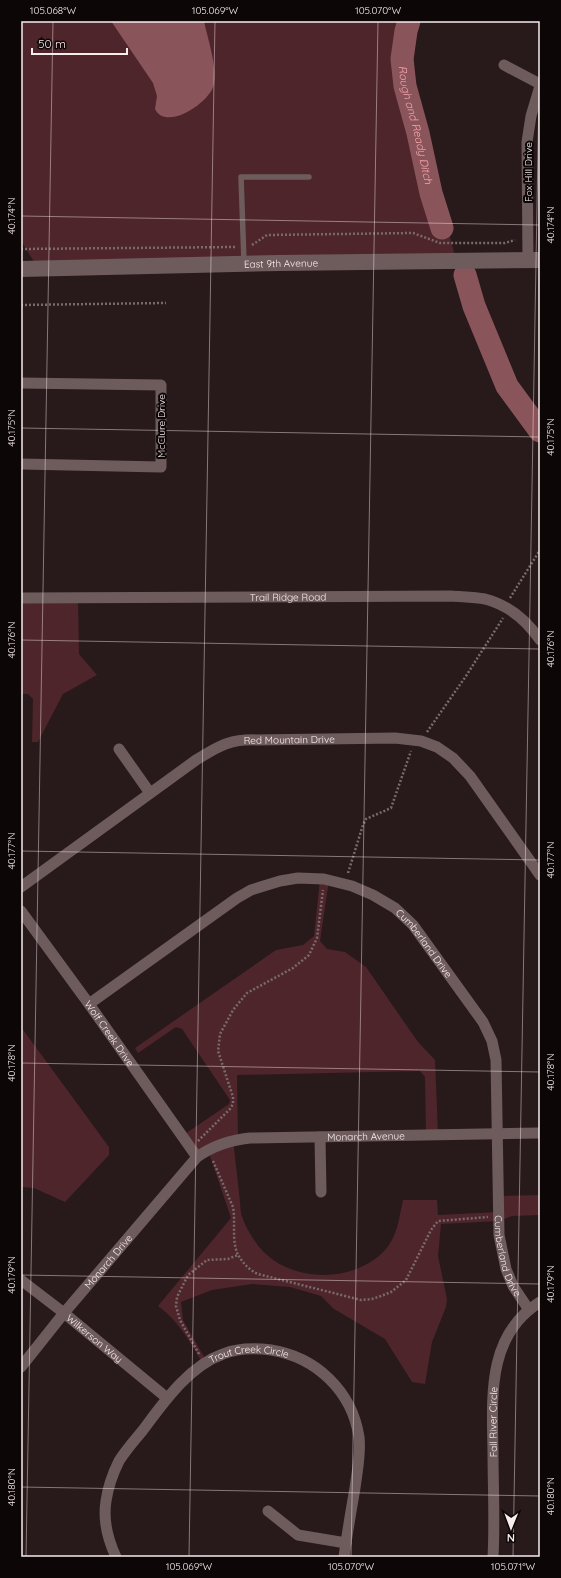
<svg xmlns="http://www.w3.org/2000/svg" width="561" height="1578" viewBox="0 0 561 1578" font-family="Quicksand,sans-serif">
<rect width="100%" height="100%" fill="#28191b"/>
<path fill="#4e252b" d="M21 21H418L414 56 413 104 423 134 456 260 38 268 21 241Z
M21 598H78L79 654 97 675 63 694 38 742H32L33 699 28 694H21Z
M320 879 329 880 320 941 327 949 345 952 366 967 418 1042 435 1060 438 1134 426 1135 425 1077 420 1071 237 1075 238 1139 233 1140C235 1157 237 1175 239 1192 240 1199 240 1206 241 1213 243 1221 248 1231 253 1238 279 1283 352 1287 386 1249 398 1235 399 1217 403 1200H437L438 1215 498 1212 499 1196 540 1195V1215L512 1216 499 1221 441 1224 438 1256 447 1299 446 1307 432 1342 425 1384 412 1382 385 1339 334 1309 321 1296 290 1287 252 1284 212 1290 181 1302 183 1320 207 1362 203 1364C190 1342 179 1321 158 1306L231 1218 208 1150 197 1157 182 1136 229 1104 230 1100 182 1029 176 1027 138 1053 135 1048 276 950 303 945 314 936Z
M21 1027 109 1147V1155L65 1202 34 1188 21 1187Z"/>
<path fill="#89555a" d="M111 21H204C208 40 217 66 214 84 211 102 166 132 155 109L157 96 153 83Z"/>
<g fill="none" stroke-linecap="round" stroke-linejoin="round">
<g stroke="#89555a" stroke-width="23">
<path id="s1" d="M409 21 406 31 402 59 405 86 418 133 431 193 442 228"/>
<path d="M465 275 474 306 507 386 540 431"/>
</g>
<path stroke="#786b6c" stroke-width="2.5" stroke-dasharray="2 2" stroke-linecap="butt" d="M252 245 267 235 413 233 440 243H505L515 240
M21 249 236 247
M21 305 166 303
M510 598 540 550
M427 732 466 676 503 618
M348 873 363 825 366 819 391 808 411 751
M198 1141 230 1109 233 1104V1097L218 1051 220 1034 233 1010 247 993 293 968 309 955 317 938 323 890
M213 1161 233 1207C236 1223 231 1239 238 1255
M199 1354 180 1320 176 1306 177 1297 188 1275 207 1260 228 1259 238 1255C243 1263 249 1270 258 1274L361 1300 372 1299 381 1296 391 1292 406 1280 431 1230 438 1221 488 1217"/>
<path stroke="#6e5c5d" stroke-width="5.5" d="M244 262 241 177H309"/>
<g stroke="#6e5c5d" stroke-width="11">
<path d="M504 65 540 84"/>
<path d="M528 260 527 142 531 116 540 86"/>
<path d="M21 383 161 385V467L21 464"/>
<path id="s2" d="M21 598 451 596C462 597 474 597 485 599 508 605 527 621 540 640"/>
<path d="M119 749 150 793"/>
<path id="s3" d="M21 887 196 760C212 750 226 741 245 740L395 738 421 741 437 747 453 758 470 776 540 875"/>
<path id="s4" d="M21 911 89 1004 197 1157"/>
<path id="s5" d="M89 1004 237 898 251 890 280 881 298 878 324 879 352 886 373 895 395 908 413 925 483 1022 492 1041 496 1060 499 1235 506 1269 513 1286 529 1310"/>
<path d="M320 1137 321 1192"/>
<path id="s6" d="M21 1280 64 1313 167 1398"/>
<path id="s7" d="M21 1367 64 1313 197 1157C214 1145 230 1140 250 1138L540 1133"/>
<path d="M268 1511 298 1535 346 1543"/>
<path id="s8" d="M116 1557C108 1540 103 1520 106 1501 108 1487 113 1473 119 1461 126 1450 135 1440 143 1430 164 1402 189 1366 223 1354 238 1348 255 1348 271 1350 316 1357 352 1391 359 1437 361 1454 357 1472 355 1488 351 1511 347 1534 344 1557"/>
<path id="s9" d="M493 1557C495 1522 493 1486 493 1451 492 1396 487 1335 540 1302"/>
</g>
<path stroke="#6e5c5d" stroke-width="16" id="s10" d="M21 269 279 263 540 260"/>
</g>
<path fill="none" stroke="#f8eced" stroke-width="1" stroke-opacity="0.45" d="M21 216 540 225M21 428 540 437M21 640 540 649M21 851 540 860M21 1063 540 1072M21 1275 540 1284M21 1487 540 1496M26 1557 53 21M189 1557 215 21M351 1557 378 21M513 1557 540 37"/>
<g text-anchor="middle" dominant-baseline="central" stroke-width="4" stroke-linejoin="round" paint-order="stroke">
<g font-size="10" fill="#f8eced" stroke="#0c0607">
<text transform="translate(528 172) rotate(-90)">Fox Hill Drive</text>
<text stroke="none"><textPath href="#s10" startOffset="260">East 9th Avenue</textPath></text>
<text transform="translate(161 426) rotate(-90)">McClure Drive</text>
<text stroke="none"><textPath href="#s2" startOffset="267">Trail Ridge Road</textPath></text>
<text stroke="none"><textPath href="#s3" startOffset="314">Red Mountain Drive</textPath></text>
<text stroke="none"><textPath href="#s5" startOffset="396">Cumberland Drive</textPath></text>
<text stroke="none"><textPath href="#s4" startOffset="151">Wolf Creek Drive</textPath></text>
<text stroke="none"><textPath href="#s7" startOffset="447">Monarch Avenue</textPath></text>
<text stroke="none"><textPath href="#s5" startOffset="732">Cumberland Drive</textPath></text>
<text stroke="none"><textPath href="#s7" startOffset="137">Monarch Drive</textPath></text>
<text stroke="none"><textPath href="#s6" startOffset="94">Wilkerson Way</textPath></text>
<text stroke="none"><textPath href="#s8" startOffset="277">Trout Creek Circle</textPath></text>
<text stroke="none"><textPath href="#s9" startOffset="135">Fall River Circle</textPath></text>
</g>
<g font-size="11" font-style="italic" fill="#f8a4ad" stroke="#0c0607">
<text stroke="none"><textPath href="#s1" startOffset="106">Rough and Ready Ditch</textPath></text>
</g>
</g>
<rect width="561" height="1578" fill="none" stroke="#0c0607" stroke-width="44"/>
<g transform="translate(511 1528) rotate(181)" stroke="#0c0607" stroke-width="3" paint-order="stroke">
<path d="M0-3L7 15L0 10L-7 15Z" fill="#f8eced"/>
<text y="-6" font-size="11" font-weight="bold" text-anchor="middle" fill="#f8eced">N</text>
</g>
<path d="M32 48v6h95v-6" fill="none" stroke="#f8eced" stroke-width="2"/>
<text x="38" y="48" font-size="12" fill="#f8eced" stroke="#0c0607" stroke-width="3" paint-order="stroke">50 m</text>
<rect x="22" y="22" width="517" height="1534" fill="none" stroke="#f8eced" stroke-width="1.5"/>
<g font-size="10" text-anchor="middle" fill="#f8eced">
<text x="53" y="14">105.068°W</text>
<text x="215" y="14">105.069°W</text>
<text x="378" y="14">105.070°W</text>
<text transform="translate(11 216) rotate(-90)" y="4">40.174°N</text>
<text transform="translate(550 225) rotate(-90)" y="4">40.174°N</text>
<text transform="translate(11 428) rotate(-90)" y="4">40.175°N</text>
<text transform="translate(550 437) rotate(-90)" y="4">40.175°N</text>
<text transform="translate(11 640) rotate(-90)" y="4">40.176°N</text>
<text transform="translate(550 649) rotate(-90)" y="4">40.176°N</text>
<text transform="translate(11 851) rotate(-90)" y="4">40.177°N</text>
<text transform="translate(550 860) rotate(-90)" y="4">40.177°N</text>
<text transform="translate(11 1063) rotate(-90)" y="4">40.178°N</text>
<text transform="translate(550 1072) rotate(-90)" y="4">40.178°N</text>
<text transform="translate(11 1275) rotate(-90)" y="4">40.179°N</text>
<text transform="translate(550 1284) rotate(-90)" y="4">40.179°N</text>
<text transform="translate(11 1487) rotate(-90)" y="4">40.180°N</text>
<text transform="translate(550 1496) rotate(-90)" y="4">40.180°N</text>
<text x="189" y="1570">105.069°W</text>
<text x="351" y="1570">105.070°W</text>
<text x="513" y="1570">105.071°W</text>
</g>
</svg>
